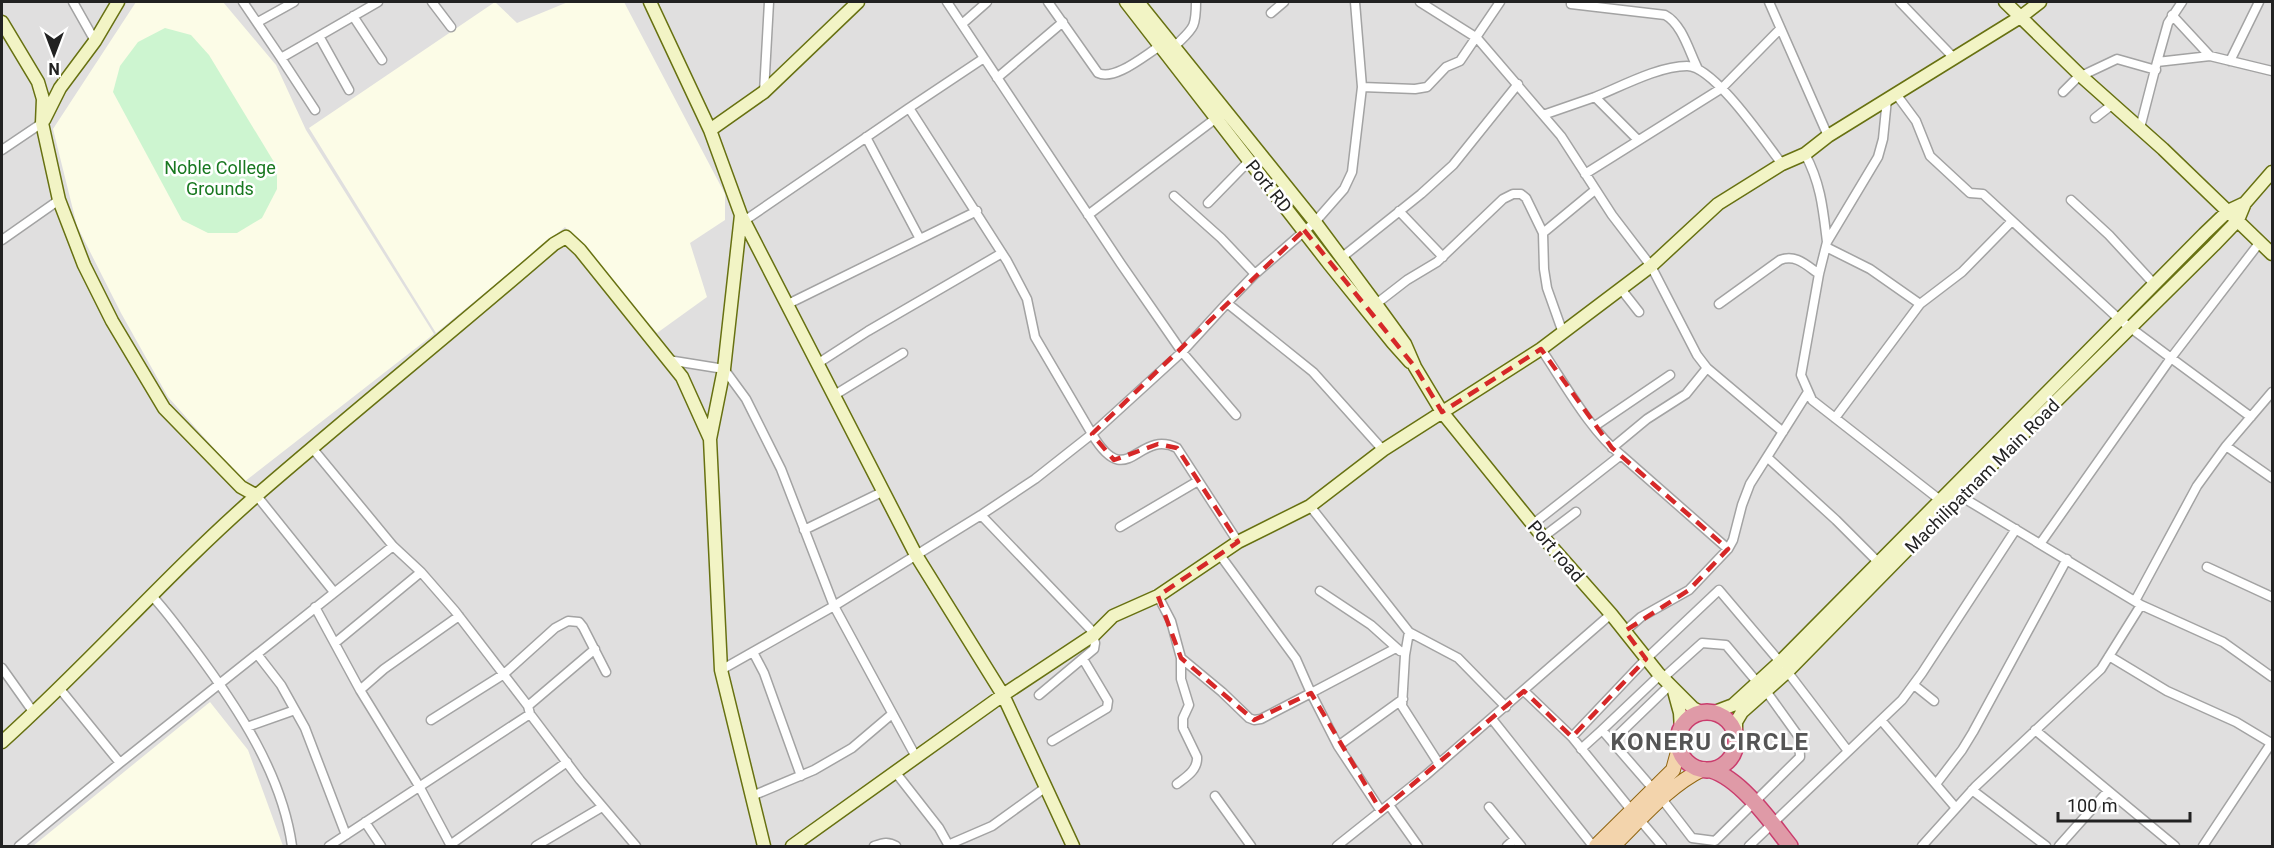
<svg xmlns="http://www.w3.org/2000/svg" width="2274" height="848" viewBox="0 0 2274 848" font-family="Roboto,sans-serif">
<rect width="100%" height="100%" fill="#f1eeea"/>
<path fill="#e0dfdf" d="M2 2H2272V846H2Z"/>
<path fill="#fcfce7" d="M136 2H223L276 65 306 130 434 334 244 482 168 397 121 313 77 226 53 129Z
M495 2 517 23 568 2H624L725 194V220L690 243 707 297 657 333 565 227 436 333 309 128Z
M210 702 248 750 283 846H33Z"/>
<path fill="#cdf5d0" d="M165 28 191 35 209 55 277 167V189L262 218 237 233H208L182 220 113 92 120 66 138 42Z"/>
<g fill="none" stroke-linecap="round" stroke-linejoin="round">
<g stroke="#a3a3a3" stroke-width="11">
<path id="street" d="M73 2 95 41
M243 2 281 58 378 2
M432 2 451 27
M947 2 1121 264 1182 352 1236 415
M1048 2 1098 73C1115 81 1145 55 1160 46
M1420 2 1477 38 1561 136 1612 215 1651 266 1697 355 1707 368 1783 432
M1769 2 1828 136
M1900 2 1954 58
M1571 4 1665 15C1682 24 1689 51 1697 67
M1271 13 1284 2
M2172 15 2210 56
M353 16 382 60
M258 22 294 2
M962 24 987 2
M319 36 349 90
M1174 47C1193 28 1196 29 1196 2
M281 58 315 110
M984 58 909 108 1007 261 1027 299 1035 337 1092 434 1182 352 1227 303 1313 372 1383 450
M2230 61 2259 2
M2157 62 2168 23 2182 2
M2081 76 2117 59 2156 70
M997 78 1063 22
M1362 87 1415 89 1427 87 1446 67 1460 61 1500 2
M764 92 769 2
M2063 92 2080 75
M1896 94 1916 121 1930 156 1970 193 1983 194 2120 320 2171 358 2260 242
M1543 115 1595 97
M2095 118 2113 104
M2140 128 2157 62 2210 56 2272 71
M866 137 920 239
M1638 140 1595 97C1622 86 1659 66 1687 66 1714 66 1765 142 1782 164
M2 150 42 123
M1805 154C1821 184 1823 209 1827 242L1878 157 1883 139 1887 99
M1585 174 1722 88 1779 30
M1174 196 1221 238 1255 274
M2071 200 2109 235 2155 285
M1208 203 1249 161
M1399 211 1443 257
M1088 215 1215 119
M744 221 909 108
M1543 233 1595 190
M2 240 59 200
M1827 242 1819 274 1801 375 1812 400 1940 500
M1826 247 1870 269 1920 304
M1341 258 1421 194 1453 165 1518 84
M1621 289 1639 312
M1227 303 1255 274 1315 222 1344 189 1352 172 1362 87 1355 2
M1376 304 1407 280 1437 262 1503 199 1513 194H1521L1526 198 1543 233 1544 269 1547 288 1563 333
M1719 304 1780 260C1796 254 1806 265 1819 274
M786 305 977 211
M1541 349C1563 381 1591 432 1621 455
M668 360 724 369 746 399 781 469 834 606 916 757
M817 364 868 331 1002 253
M833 396 903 353
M1835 418 1920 304 1962 272 2012 221
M1595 426 1670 375
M2226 446 2272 392
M1612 448 1647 419 1686 394 1707 368
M313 449 393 546 421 572 455 611 528 706 530 714 580 780 636 846
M1768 458 1836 520 1879 563
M1957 494 2141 605 2223 642 2272 677
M257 496 334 592
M1310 506 1409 632 1458 658 1506 707
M1533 524 1621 455 1728 549
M1120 527 1198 481
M804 530 884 491
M1543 537 1576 512
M2040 544 2171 358 2251 417
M1220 555 1296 659 1311 693 1396 648
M2207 567 2272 597
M1320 591 1371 625 1400 651
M152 596C168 613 181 632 195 650 238 708 282 774 292 846
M1158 596 1171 621 1181 658 1222 692 1249 718 1254 720 1261 719 1311 693 1338 746 1381 811
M2135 601 2197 486 2226 446 2272 478
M315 607 360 690 419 786 451 846
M1625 631 1641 617 1689 590 1728 549 1733 540 1742 505 1750 484 1808 392
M1409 632 1405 655 1402 706 1439 764
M1095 634 981 515 1035 479 1092 434C1128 494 1137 428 1177 448L1238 542
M335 643 421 572
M753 652 764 673 801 776
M257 654 281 685 305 728 346 835
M2109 656 2167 691 2236 722 2271 743
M2 668 34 713
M721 670 834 606 981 515
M1663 678 1702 643 1726 645 1757 682
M1914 685 1934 701
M60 689 120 763
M360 690 384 669 459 616
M1524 691 1572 737 1632 811
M1039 695 1094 649 1095 643 1093 635
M528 706 595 649
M1492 719 1593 846
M431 720 504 674 555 628 568 621 579 622 583 627 606 672
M1881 720 1956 808
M247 727 295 710
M2035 730 2175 846
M1572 737 1646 659 1719 590 1780 662 1848 751
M1613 740 1670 685
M1052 741 1107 708 1108 701 1083 659
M1338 746 1403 699
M1581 749 1602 730
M896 773 939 828 949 846
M1177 784C1186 777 1198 770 1197 757L1183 728V718L1189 705 1181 679V658
M1936 784 1962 750 1973 732 2067 559
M1654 790 1602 730 1660 675
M1972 790 2046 846
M752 796 814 770 852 748 892 714
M1215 796 1251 846
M1662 799 1692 838 1715 841 1800 757 1799 737 1766 691
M1389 805 1418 846
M1489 807 1521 846
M1640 820 1662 846
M365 822 381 846
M450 845 567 762
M948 845 992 826 1046 787
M19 846 120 763 393 546
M329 846 530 714
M536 846 602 807
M874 846C883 843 888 841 896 846
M1337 846 1426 775 1611 614
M1507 846 1515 839
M1749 846 1902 700 1922 673 2016 529
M1922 846 1976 786 2101 669 2141 605
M2059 846 2108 791
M2203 846 2272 742"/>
</g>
<g stroke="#677111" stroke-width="15">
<path id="secondary" d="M650 2 710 130
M1126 2 1330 265 1393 343 1410 362
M1138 2 1315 222 1376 304 1405 344 1415 367 1442 412 1543 537 1611 614 1658 673 1693 708 1702 713
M2005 2 2081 76 2163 149 2272 254
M2 22 38 82 43 99 42 123 59 200 84 265 112 321 164 408 241 487 257 496
M44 120 60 88 95 41 118 2
M741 215 916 555 1003 695 1073 846
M710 439 724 369 741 215 710 130 764 92 858 2
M1674 691 1680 713 1681 730
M1712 713 1733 705 1780 662 2204 234 2228 211 2245 203
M1736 736V722L1742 712 1787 672 1948 508 2214 245 2238 220 2245 203 2272 172
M2 742C90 663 167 574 256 496 354 411 456 329 554 244L566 237 580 250 682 377 710 439 721 670 764 846
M792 846 1003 695 1095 634 1113 616 1158 596 1238 542 1310 506 1383 450 1541 349 1651 266 1718 204 1782 164 1805 154 1828 136 2022 16 2040 2"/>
</g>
<g stroke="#906510" stroke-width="16">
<path id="primary" d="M1596 846 1673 770 1679 748
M1613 846C1640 820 1668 786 1703 769"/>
</g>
<g stroke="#ca3c6d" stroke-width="18">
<path id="highway" d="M1678 741a29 29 0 1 1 58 0a29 29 0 1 1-58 0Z
M1711 770C1741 779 1771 822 1790 846"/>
</g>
<use href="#street" stroke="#fff" stroke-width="8"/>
<use href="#secondary" stroke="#f2f4c5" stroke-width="12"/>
<use href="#primary" stroke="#f3d4ac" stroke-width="14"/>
<use href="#highway" stroke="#df9aa7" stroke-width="15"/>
</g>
<path fill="none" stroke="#d62828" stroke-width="4.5" stroke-dasharray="12 8" stroke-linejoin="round" d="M1304 230 1415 367 1442 412 1541 349 1612 448 1728 549 1689 590 1625 631 1646 659 1572 737 1524 691 1381 811 1311 693 1254 720 1181 658 1158 596 1238 542 1177 448 1158 444 1114 460 1092 434Z"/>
<g text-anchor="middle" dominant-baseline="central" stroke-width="5" stroke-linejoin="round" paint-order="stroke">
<g font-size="18" fill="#187820" stroke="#fff">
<text x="220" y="167">Noble College<tspan x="220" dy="21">Grounds</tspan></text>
</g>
<g font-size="18" fill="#222" stroke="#fff">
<text transform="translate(1269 186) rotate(51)">Port RD</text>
<text transform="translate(1982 476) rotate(-45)">Machilipatnam Main Road</text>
<text transform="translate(1556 551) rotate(49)">Port road</text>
</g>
<g font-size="24" font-weight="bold" letter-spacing="1.5" fill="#555" stroke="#fff">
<text x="1710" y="742">KONERU CIRCLE</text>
</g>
</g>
<rect width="2274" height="848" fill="none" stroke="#222222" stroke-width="6"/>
<g transform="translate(54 54) rotate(180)" stroke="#ffffff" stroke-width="4.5" paint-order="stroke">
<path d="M0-4.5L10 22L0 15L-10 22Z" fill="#222222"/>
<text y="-9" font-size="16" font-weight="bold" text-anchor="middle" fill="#222222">N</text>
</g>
<path d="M2058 812v9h132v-9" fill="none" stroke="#222222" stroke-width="3"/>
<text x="2067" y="812" font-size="18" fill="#222222" stroke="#ffffff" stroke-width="4.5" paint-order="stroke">100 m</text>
</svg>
